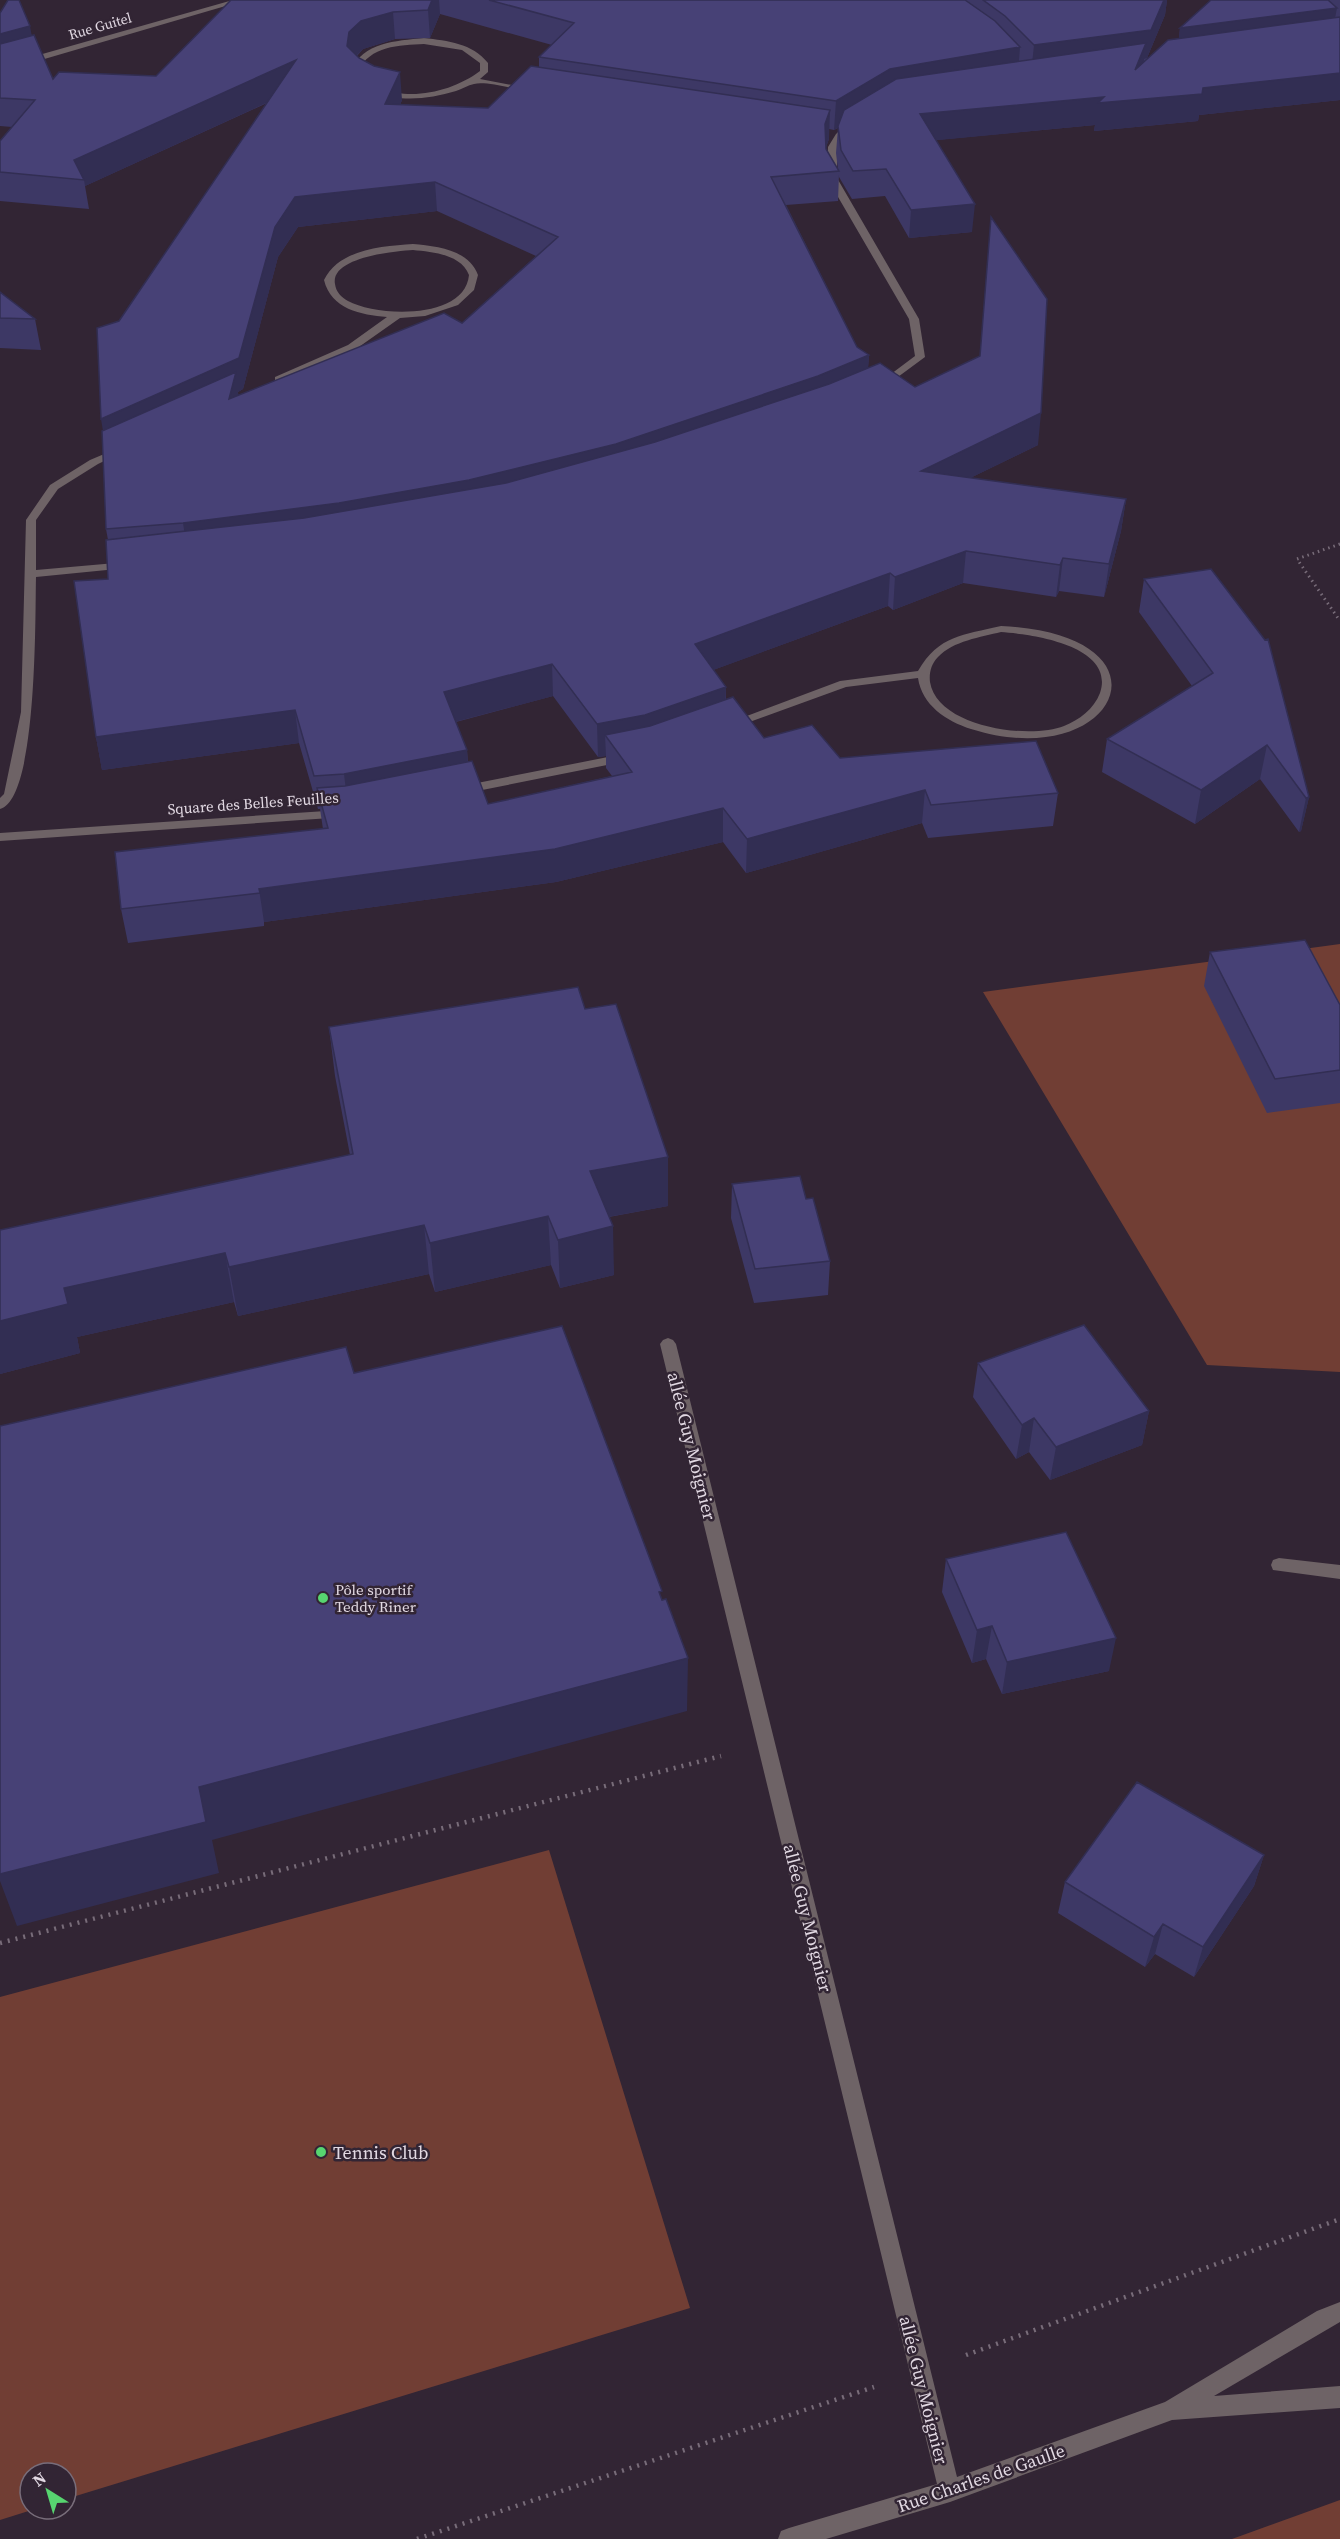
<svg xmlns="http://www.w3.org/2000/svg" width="1340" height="2539" viewBox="0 0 1340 2539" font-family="'Source Serif 4',serif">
<rect width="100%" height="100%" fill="#322534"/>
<path fill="#713e34" d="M1340 944V1372L1207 1365 983 992Z
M549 1850 690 2308 66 2499V2473H30V2509H35L0 2520V1997Z
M1340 2500V2539H1232Z"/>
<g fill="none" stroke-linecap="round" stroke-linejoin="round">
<path stroke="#786c79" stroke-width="3" stroke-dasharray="1.5 4" stroke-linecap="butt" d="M1340 544 1297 559 1340 621"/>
<path stroke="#786c79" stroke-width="4.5" stroke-dasharray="2 6" stroke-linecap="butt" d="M0 1943 721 1756
M966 2355 1340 2219
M417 2539 874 2387"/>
<path fill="#6e6366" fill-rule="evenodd" d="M233 0H246L0 72V66Z
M424 38C448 41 472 43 488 63V72L480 79 533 89 529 92C515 89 486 81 474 84 468 85 462 89 456 91 419 102 375 105 350 71 364 42 395 41 424 38ZM424 44 462 50 480 63V71C447 96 387 107 358 71 370 46 399 45 424 44Z
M849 122 856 124 842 138 837 147V178L919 319 925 357 883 388 879 387V383L915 356 909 319 827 178 828 147 836 134Z
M413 244C437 246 469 250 478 275L474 290 458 305 425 316 400 318 356 349 283 381H275V377L348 345 387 317C361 315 331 309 324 280 339 249 383 246 413 244ZM413 250C432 252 461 254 469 275 465 320 377 317 348 301 341 297 336 292 335 284 330 257 396 251 413 250Z
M116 449 125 451 98 464 58 489 36 520V570L127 562 133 565 127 568 36 577C35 614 38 799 0 809V798L4 794 21 712 26 520 50 485 90 460Z
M1001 626C1183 635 1117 775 971 729 946 721 922 705 918 678L846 687 733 728H725L723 725 840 681 918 671C939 635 963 635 1001 626ZM1001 632C1030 634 1116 645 1100 693 1094 709 1079 720 1064 726 1029 740 937 727 930 682 929 673 931 664 938 657 953 641 981 637 1001 632Z
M623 754 627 755V761L462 794 456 790 462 786Z
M341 810 347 814 345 817 0 841V833Z
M668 1338 673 1340 676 1344 957 2477 1165 2402 1317 2311 1340 2302V2322L1214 2396 1340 2386V2408L1172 2420 950 2502 826 2539H778L781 2531 789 2528 937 2484 660 1344 663 1340Z
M1279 1558 1340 1565V1579L1273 1570 1271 1565 1273 1560Z"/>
</g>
<path fill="#3d3865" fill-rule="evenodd" d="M231 0H1167L1165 15 1147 58 1179 38 1180 28 1211 0H1340V100L1199 115 1198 121 1094 131 1095 125 936 140 972 232 909 238 885 196 852 199 839 177V174L838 201 786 205 857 347 869 355 868 368 915 387 1038 445 970 478 1126 499 1121 531 1104 597 1059 591 1056 597 963 583 893 610 888 606 713 670 726 687V700L764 738 840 758 1058 793 1053 826 928 838 922 823 746 873 723 842 556 882 264 922V926L128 943 121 909 323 829 320 809H318L299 743 102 770 96 737 108 579V540L106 529 103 430 119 321 267 103 85 186 89 209 0 201V141L12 127 0 126V13L32 35 53 79 156 76ZM440 14 552 45 539 57V67L488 108 400 105 402 100 357 56 363 49 395 39 430 38ZM838 128 836 153 838 170 826 149V147L829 139V129L834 130ZM437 211 536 256 462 323 238 395V392L243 389 278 257 298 227ZM553 696 598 757 606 756V768L612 776 488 804 468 762 467 750 456 722Z
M0 292 35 319 41 350 0 348Z
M1144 579 1309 797 1301 831 1299 832 1260 779 1195 824 1102 772 1107 739 1192 686 1139 612Z
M1210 952 1340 1005V1103L1267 1113 1204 986Z
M585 1009 668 1206 609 1217 614 1275 560 1288 551 1265 435 1292 429 1274 238 1316 234 1302 77 1337 80 1353 0 1374V1230L350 1155 335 1076 329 1027Z
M732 1184 806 1199 830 1261 828 1295 754 1303 731 1218Z
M978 1363 1149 1411 1142 1445 1050 1480 1029 1452 1016 1459 973 1397Z
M946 1559 1109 1671 1002 1694 986 1659 972 1663 942 1592Z
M1264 1855 1254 1886 1194 1977 1155 1954 1145 1967 1058 1913 1065 1882Z"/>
<path fill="#322e53" d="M432 0H439L440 14 430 38 428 10Z
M1164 0H1167L1165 15 1147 58 1144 59 1143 69 1031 74 1034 45Z
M1337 8 1332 34 1177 55 1180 28Z
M393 12 395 39 363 49 352 60 347 46 349 32 361 21Z
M30 26 35 54 0 64V34Z
M1020 47 1018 75 889 98 834 130 836 101 890 69Z
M296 60 299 88 85 186 84 180 74 160Z
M400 72 402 100 388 133 385 104Z
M1340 73V100L1199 115 1198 121 1094 131 1095 125 918 142 920 114 1203 88Z
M830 110 829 139 824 153 825 124Z
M435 182 437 211 298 227 278 257 243 389 238 392 240 403 106 450 101 419 275 227 295 197Z
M975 204 972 232 909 238 911 210Z
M869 355 867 386 616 476 188 555 183 523Z
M1041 413 1038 445 919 503 921 471Z
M1126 499 1121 531 1104 597 1109 564Z
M966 551 963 583 893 610 895 577Z
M1063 558 1059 591 1056 597 1060 565Z
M890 573 888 606 694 677 695 644Z
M552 664 553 696 447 724 444 692Z
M726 687 725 719 605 735 606 756 598 757 597 724Z
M295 710 299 743 102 770 96 737Z
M1267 745 1260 779 1195 824 1201 790Z
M467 750 469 783 348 807 344 774Z
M925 790 922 823 746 873 747 839Z
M1309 797 1301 831 1299 832 1306 798Z
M723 808V842L556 882 264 922 259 889Z
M668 1157V1206L591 1220 590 1171Z
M548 1216 551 1265 435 1292 430 1243Z
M424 1225 429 1274 238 1316 229 1267Z
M613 1226 614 1275 560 1288 558 1240Z
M225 1253 234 1302 77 1337 80 1353 0 1374V1321L64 1288Z
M1149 1411 1142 1445 1050 1480 1056 1447Z
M1034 1418 1029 1452 1016 1459 1022 1425Z
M992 1626 986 1659 972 1663 977 1630Z
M1116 1638 1109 1671 1002 1694 1007 1662Z
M688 1658 687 1711 212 1840 219 1873 17 1926 0 1881V1874L199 1787Z
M1264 1855 1254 1886 1194 1977 1203 1947Z
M1163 1924 1155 1954 1145 1967 1154 1937Z"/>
<path fill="#474176" stroke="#322e53" stroke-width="1.5" d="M8 0H19L30 26 0 34V13Z
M231 0H432L428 10 393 12 361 21 349 32 347 46 359 58 374 66 400 72 385 104 488 108 531 66 830 110 825 124 826 149 839 171 771 177 857 347 869 355 818 376 616 444 469 480 339 503 183 523 106 529 102 431 236 372 229 399 444 313 462 323 558 237 435 182 295 197 275 227 239 358 101 419 97 328 119 321 296 60 74 160 84 180 0 172V141L35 100 0 98V44L34 35 53 79 59 72 156 76Z
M489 0H965L995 21 1020 47 890 69 836 101 539 57 574 23Z
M983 0H1164L1151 30 1034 45 1005 16Z
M1211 0H1328L1337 8 1180 28Z
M1340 17V73L1203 88 1202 94 1098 103 1104 97 920 114 975 204 911 210 886 169 853 171 841 150 838 126 844 110 896 79 1146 43 1135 70 1168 40Z
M991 217 1047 299 1041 413 921 471 1126 499 1109 564 1063 558 1060 565 966 551 895 577 890 573 695 644 726 687 645 715 597 724 552 664 444 692 467 750 344 774 314 776 295 710 96 737 74 581 108 579 106 540 304 518 506 483 655 442 829 384 880 363 915 387 980 356Z
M0 292 35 319 0 318Z
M1211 569 1265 640 1268 639 1309 797 1306 798 1267 745 1201 790 1107 739 1213 673 1144 579Z
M733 697 764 738 812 725 840 758 1036 741 1058 793 931 805 925 790 747 839 723 808 555 849 259 889 260 893 121 909 115 852 328 828 317 788 345 786 472 761 488 804 632 772 605 735 650 726Z
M1305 940 1340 1005V1070L1275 1079 1210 952Z
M578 987 585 1009 616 1004 668 1157 590 1171 613 1226 558 1240 548 1216 430 1243 424 1225 229 1267 225 1253 64 1288 68 1304 0 1321V1230L353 1154 329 1027Z
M800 1176 806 1199 813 1198 830 1261 755 1269 732 1184Z
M1084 1325 1149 1411 1056 1447 1034 1418 1022 1425 978 1363Z
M562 1326 662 1591 659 1592 662 1600 666 1599 688 1658 199 1787 206 1822 0 1874V1426L346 1347 354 1373Z
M1066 1532 1116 1638 1007 1662 992 1626 977 1630 946 1559Z
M1137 1782 1264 1855 1203 1947 1163 1924 1154 1937 1065 1882Z"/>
<g fill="#57d570" stroke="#322534" stroke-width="2">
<circle cx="323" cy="1598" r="6"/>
<circle cx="321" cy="2152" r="6"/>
</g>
<g text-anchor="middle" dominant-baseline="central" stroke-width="5" stroke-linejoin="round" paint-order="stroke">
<g font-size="14" fill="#e2d9e3" stroke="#322534">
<text transform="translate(100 26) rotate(-16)">Rue Guitel</text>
</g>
<g font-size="15" fill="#e2d9e3" stroke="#322534">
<text transform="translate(253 803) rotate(-4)">Square des Belles Feuilles</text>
</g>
<g font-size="15" fill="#e2d9e3" stroke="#322534" text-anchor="start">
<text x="335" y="1589">Pôle sportif<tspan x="335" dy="17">Teddy Riner</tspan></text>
</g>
<g font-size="18" fill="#e2d9e3" stroke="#322534">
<text transform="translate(692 1446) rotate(76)">allée Guy Moignier</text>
<text transform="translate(808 1918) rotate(76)">allée Guy Moignier</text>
<text transform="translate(924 2390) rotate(76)">allée Guy Moignier</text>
<text transform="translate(981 2478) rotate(-19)">Rue Charles de Gaulle</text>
</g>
<g font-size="18" fill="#e2d9e3" stroke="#322534" text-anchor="start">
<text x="333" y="2152">Tennis Club</text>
</g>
</g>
<g transform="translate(48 2491) rotate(323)"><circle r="28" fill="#322534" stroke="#786d7a" stroke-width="1.5"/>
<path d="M0-4.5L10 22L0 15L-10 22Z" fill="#57d570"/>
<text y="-9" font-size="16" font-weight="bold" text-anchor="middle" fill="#e2d9e3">N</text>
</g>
</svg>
